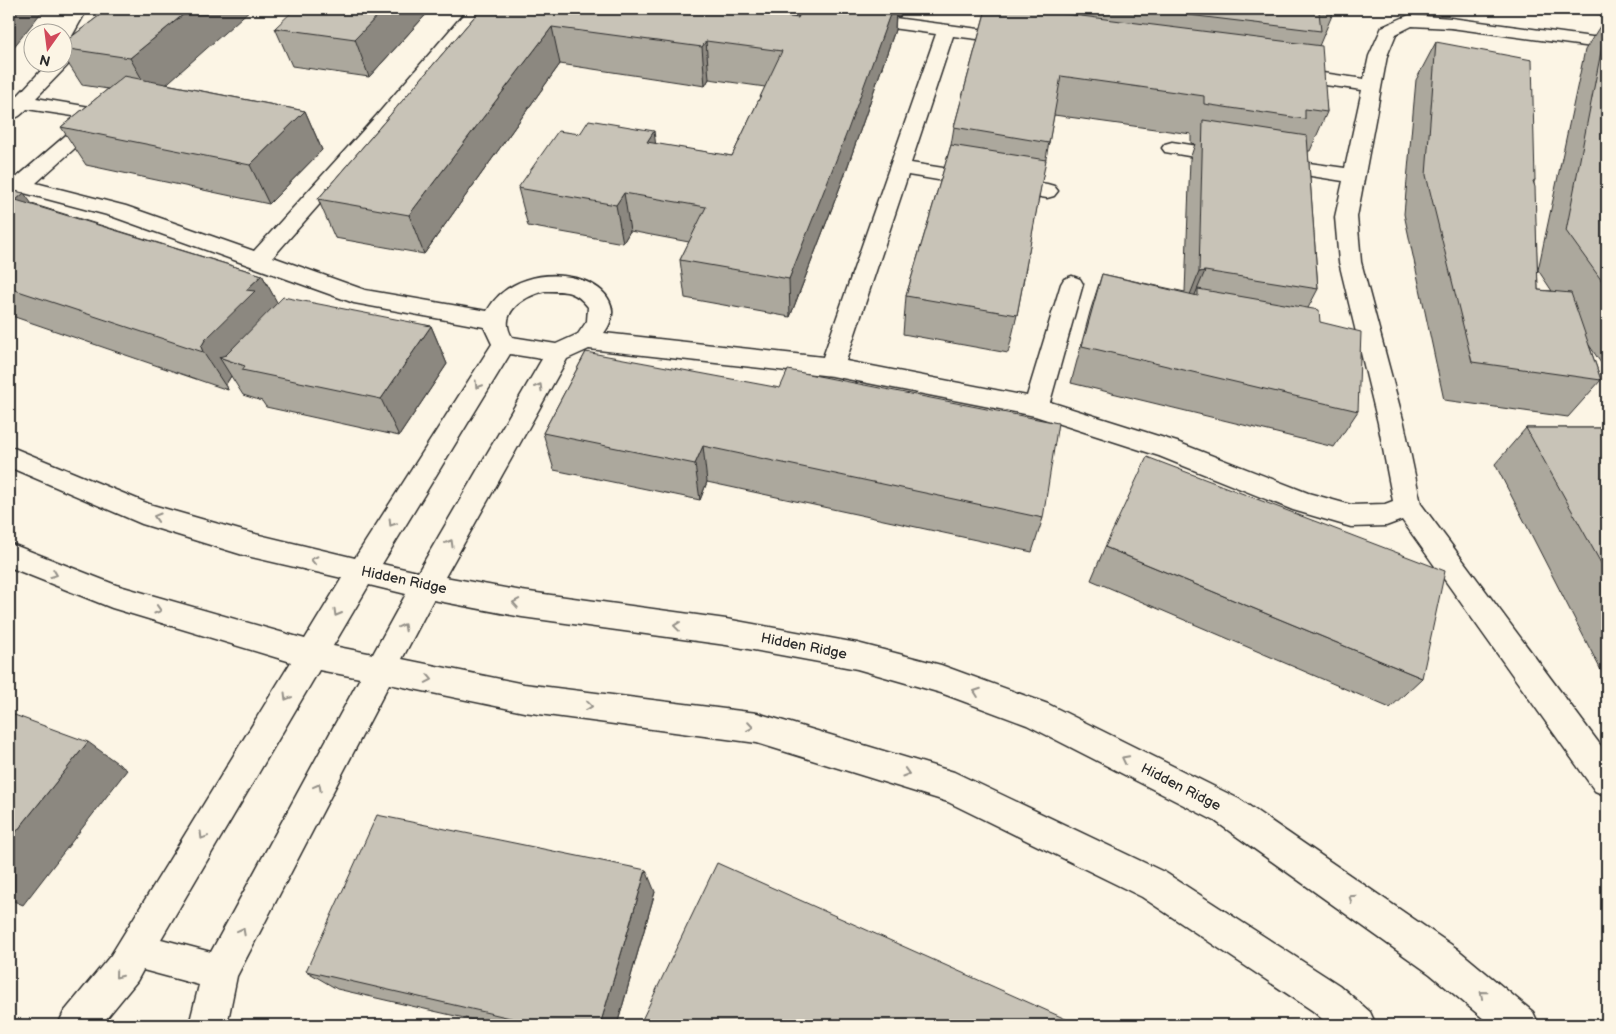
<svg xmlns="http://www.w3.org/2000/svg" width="1616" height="1034" viewBox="0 0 1616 1034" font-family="'Balsamiq Sans',sans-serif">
<rect width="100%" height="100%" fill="#fcf5e5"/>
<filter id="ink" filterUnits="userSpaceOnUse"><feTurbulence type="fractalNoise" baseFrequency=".02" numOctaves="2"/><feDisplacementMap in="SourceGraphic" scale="10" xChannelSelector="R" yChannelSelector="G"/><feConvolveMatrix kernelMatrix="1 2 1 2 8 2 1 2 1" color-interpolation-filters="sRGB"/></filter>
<g filter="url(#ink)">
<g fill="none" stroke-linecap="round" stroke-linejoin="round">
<g stroke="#2b2b2b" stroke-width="3">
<path id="minor" d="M89 9H107C98 25 86 60 64 55L62 49 72 39Z
M468 9H486L391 123 273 257 365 290 487 311C524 246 644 280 604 333L823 357 936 34 788 14 782 13 779 9H826L1017 34 1023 35 1026 39 1023 43 1017 44 953 36 911 163 1047 184 1054 186 1058 191 1054 196 1047 198 908 175 846 361 1027 396 1061 284 1064 279 1072 276 1080 279 1083 284 1050 402 1177 442 1308 493 1351 505 1385 504 1393 501 1378 423 1339 262 1335 217 1343 181 1273 170 1266 168 1263 164 1266 160 1273 158 1345 168 1362 90 1288 80 1281 78 1279 74 1281 70 1288 68 1364 79 1369 56 1382 27 1409 15 1451 18 1607 39V49L1451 28 1412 26 1396 34 1387 56 1357 217 1361 262 1404 423 1421 504 1607 754V796L1595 791 1402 520 1386 526 1351 527 1293 510 1159 456 1035 416 832 376 589 349 567 359 445 577 522 591 726 619 857 643 941 665 1048 704 1239 799 1456 948 1533 1012 1539 1025H1491L1430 974 1215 821 1027 725 941 693 857 669 726 645 522 617 433 600 402 659 524 684 757 713 954 772 1166 873 1339 985 1370 1012 1376 1025H1329L1313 1011 1142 897 948 802 757 743 524 712 389 684 237 976 227 1025H189L199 985 143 970 137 981 101 1025H58L64 1012 111 955 291 662 112 608 9 567V543L116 585 305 639 342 578 243 555 142 524 9 467V446L149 504 243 531 355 558 492 344 484 327 354 303 111 216 9 189V177L16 178 86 118 27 109C22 114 17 120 9 118V105L49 62H62V57L67 58 69 62 67 66 36 98 102 109 109 111 112 115 36 183 126 206 254 251 377 115ZM545 291C565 291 575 290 588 307L587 321 578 334 556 344 512 337C497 312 525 296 545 291ZM510 354 542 359 418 572 382 564ZM369 585 406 594 373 654 333 646ZM319 670 360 678 211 952 161 939Z
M1172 142 1230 151 1237 153 1240 157 1237 161 1230 163 1165 152 1162 148 1165 144Z"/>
</g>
<use href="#minor" fill="#fcf5e5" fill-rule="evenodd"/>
<path stroke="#2b2b2b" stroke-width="1" d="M1551 9 1607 15"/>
</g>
<path fill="#aca89d" stroke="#2b2b2b" d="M108 9 166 84 305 111 322 150 269 204 86 165 61 127 108 89 82 85 62 54V44Z
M431 9 369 77 292 66 275 28Z
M481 9 747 11 798 18 802 9H903L900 17 896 16 895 30 845 174 790 317 685 298 680 260 689 242 630 231 623 243 528 226 518 188 580 134 655 144 732 156 765 87 709 79 705 86 560 64 424 254 335 238 318 199Z
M985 9H1333V13L1319 46 1327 112 1310 151H1308L1318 289 1308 308 1320 322 1358 411 1334 447 1071 383 1090 312 1102 274 1185 292 1190 159 1195 144 1191 143V134L1054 115 1017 315 1008 353 903 334 906 296 951 145 954 127 986 9Z
M1607 15V366H1603L1589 345 1601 380 1568 417 1444 400 1404 214 1416 80 1436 42 1535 180 1534 182 1538 290 1552 291 1538 270 1585 50Z
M9 190 32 204 262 275 277 303 431 326 447 364 399 436 266 407 262 401 243 395 231 376 226 384 228 390 9 315Z
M586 352 1043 518 1032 552 707 482 700 500 554 470 543 433Z
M1526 428H1607V682L1495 464Z
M1105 547 1422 678 1390 708 1091 580Z
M655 892 617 1025H495L337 989 306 971Z"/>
<path fill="#8c8880" stroke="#2b2b2b" d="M9 9H44L9 53Z
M190 9H251L152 97 130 58Z
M384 9H431L369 77 355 39Z
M725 9H749L729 44Z
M892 9H896L895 30 845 174 790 317 789 279Z
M900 9H903L900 17Z
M552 27 560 64 424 254 409 215Z
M706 41 709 79 705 86 702 47Z
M305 111 322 150 269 204 250 165Z
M654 131 659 170 647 142Z
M24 193 52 232 16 200Z
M624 193 630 231 623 243 616 205Z
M1205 271 1189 309 1184 310 1199 272Z
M262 275 283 313 242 365 219 357 231 376 226 384 228 390 203 352 201 347 205 340 246 290Z
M431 326 447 364 399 436 381 399Z
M703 446 707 482 700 500 695 464Z
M88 742 127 770 23 905 9 899V841Z
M646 870 655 892 617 1025H600Z"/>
<path fill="#c8c3b7" stroke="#2b2b2b" d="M108 9H190L130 58 62 48V44Z
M295 9H384L355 39 275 28Z
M481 9H729L798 18 802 9H892L846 135 789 279 680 260 706 207 624 193 616 205 518 188 558 131 580 134 589 120 654 131 647 142 732 156 782 51 706 41 702 47 552 27 409 215 318 199Z
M986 9H1025L1322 46 1327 112 1305 109V119L1204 104V96L1061 76 1049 143 954 127Z
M1139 9H1333V13L1319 12 1321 31Z
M1607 21V288L1566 231Z
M1436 42 1532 60 1535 180 1533 181 1535 187 1538 290 1571 293 1601 380 1472 362 1426 175Z
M124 76 305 111 250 165 61 127Z
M1203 120 1307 136 1318 289 1205 271 1199 272Z
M951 145 1046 160 1017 315 906 296Z
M9 190 24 193 16 200 262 275 246 290 255 291 205 340 201 347 203 352 9 288Z
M1102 274 1198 296V289L1319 310 1320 322 1361 332 1358 411 1082 346Z
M283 297 431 326 381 399 242 370 245 366 219 357 226 355Z
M586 352 780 388 788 370 1058 423 1043 518 703 446 695 464 543 433Z
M1526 428H1607V574Z
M1147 457 1445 571 1422 678 1105 547Z
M9 713 88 742 9 841Z
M377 815 646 870 600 1025H541L306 971Z
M717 863 1079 1025H642L640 1024Z"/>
<defs><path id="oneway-chevron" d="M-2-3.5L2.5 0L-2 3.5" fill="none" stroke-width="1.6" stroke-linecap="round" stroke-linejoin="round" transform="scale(1.25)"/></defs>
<g stroke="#949088">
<use href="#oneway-chevron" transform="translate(478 385) rotate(122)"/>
<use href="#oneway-chevron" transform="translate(539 387) rotate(-60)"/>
<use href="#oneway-chevron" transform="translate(157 517) rotate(-163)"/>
<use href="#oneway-chevron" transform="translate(392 523) rotate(122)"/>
<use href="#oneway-chevron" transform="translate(450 543) rotate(-60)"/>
<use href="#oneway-chevron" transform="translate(314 560) rotate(-167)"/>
<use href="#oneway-chevron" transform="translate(54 574) rotate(21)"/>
<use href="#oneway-chevron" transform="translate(516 603) rotate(-170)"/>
<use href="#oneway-chevron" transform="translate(158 610) rotate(17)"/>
<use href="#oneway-chevron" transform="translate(337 613) rotate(120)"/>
<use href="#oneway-chevron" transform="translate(677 626) rotate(-173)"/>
<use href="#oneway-chevron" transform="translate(403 627) rotate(-62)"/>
<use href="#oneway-chevron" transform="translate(429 679) rotate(11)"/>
<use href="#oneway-chevron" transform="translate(977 692) rotate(-160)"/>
<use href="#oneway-chevron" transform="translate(287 697) rotate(121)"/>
<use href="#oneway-chevron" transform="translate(589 706) rotate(7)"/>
<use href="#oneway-chevron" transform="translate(750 727) rotate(8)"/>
<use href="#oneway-chevron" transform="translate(1125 759) rotate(-153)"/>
<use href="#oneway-chevron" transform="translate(906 773) rotate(17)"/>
<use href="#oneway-chevron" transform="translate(318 787) rotate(-62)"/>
<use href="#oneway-chevron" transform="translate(203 836) rotate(121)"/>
<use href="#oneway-chevron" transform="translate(1352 898) rotate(-145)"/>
<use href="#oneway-chevron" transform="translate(242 931) rotate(-62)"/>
<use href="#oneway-chevron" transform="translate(118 975) rotate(129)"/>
<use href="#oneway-chevron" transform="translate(1483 994) rotate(-140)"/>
</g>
</g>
<g text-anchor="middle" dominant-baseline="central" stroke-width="5" stroke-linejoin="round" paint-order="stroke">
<g font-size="14" fill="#2b2b2b" stroke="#fcf5e5">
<text transform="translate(404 580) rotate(12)">Hidden Ridge</text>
<text transform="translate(804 646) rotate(11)">Hidden Ridge</text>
<text transform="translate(1181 787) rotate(27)">Hidden Ridge</text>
</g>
</g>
<rect width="1616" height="1034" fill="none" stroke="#fcf5e5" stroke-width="30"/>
<rect x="15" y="15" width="1586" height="1004" fill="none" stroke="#2b2b2b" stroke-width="2" filter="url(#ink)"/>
<g transform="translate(48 48) rotate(194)"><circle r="24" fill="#fcf5e5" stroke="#a8a49b"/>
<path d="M0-4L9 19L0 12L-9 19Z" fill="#d1495b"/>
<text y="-8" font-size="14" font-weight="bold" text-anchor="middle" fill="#2b2b2b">N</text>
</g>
</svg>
